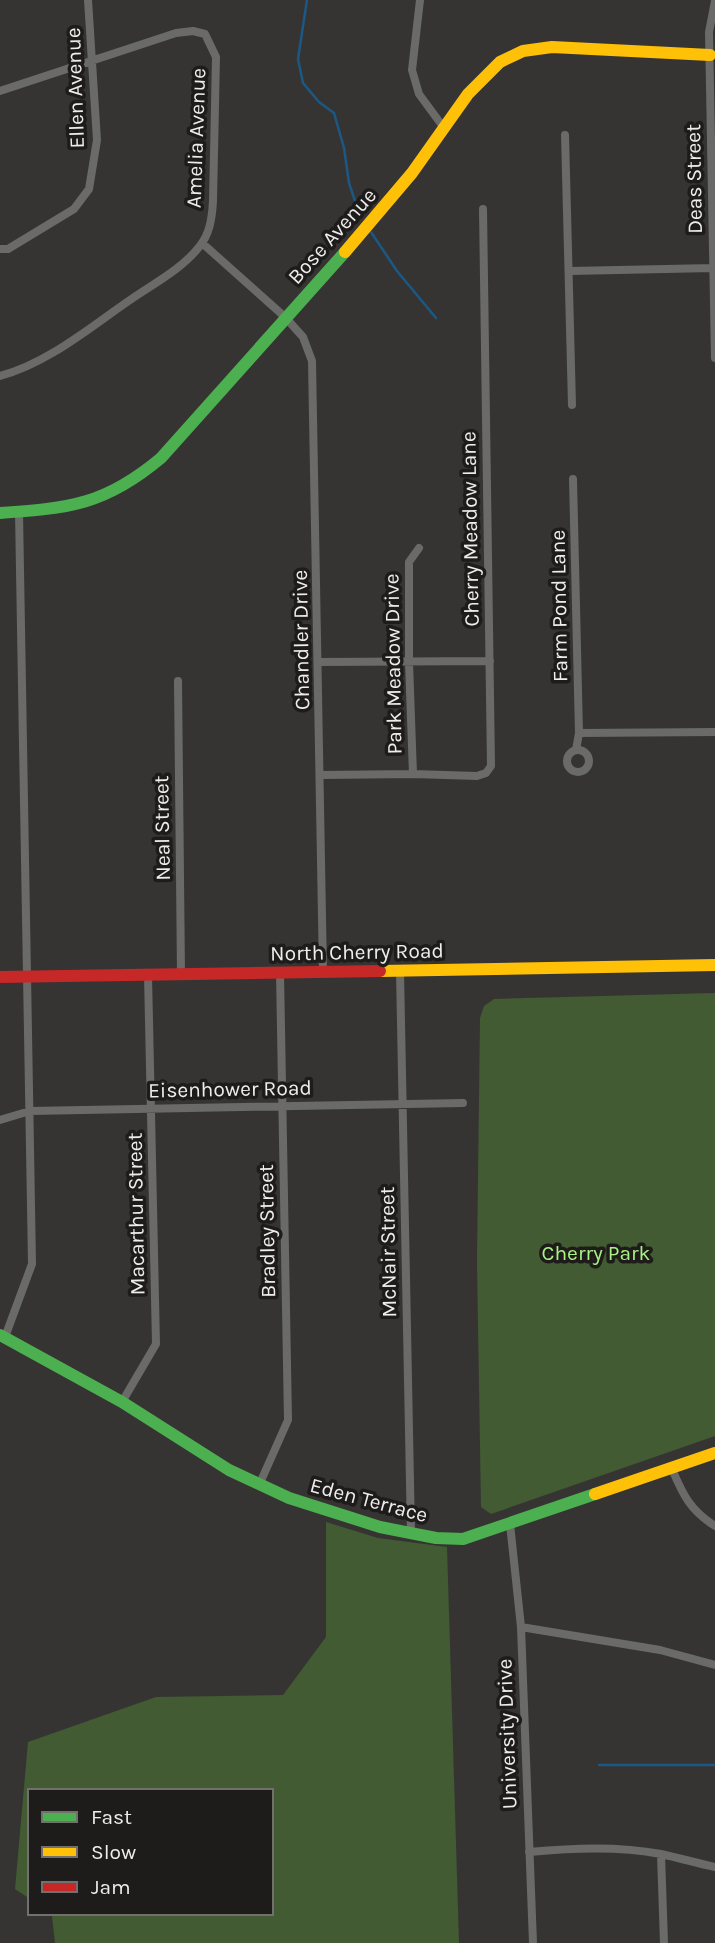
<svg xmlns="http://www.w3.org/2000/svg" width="715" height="1943" viewBox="0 0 715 1943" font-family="Karla,sans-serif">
<rect width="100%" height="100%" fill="#363433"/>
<path fill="#425b32" d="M715 993V1436L491 1514 481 1507 477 1261 480 1018 484 1006 494 999Z
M326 1522 378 1538 447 1547 459 1943H55L52 1916 48 1913H271V1791H30V1899L15 1889 28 1742 156 1697 283 1695 326 1637Z"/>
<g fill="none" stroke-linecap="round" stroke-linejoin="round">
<path stroke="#1c5884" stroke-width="2.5" d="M307 0 298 59 303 83 319 102 334 113 344 148 349 183 359 213
M371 232 397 271 436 318
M599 1765H715"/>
<path stroke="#6a6a69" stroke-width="8" d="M420 0 412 70 419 94 444 128
M715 1 709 32 715 358
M0 91 176 33 193 31 205 34 216 57 213 201C212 218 210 234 199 247 182 269 153 284 130 300 89 328 48 363 0 376
M565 135 572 405
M202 243 285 317 303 337 312 361 323 972
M0 249H8L74 209 89 189 97 140 88 0
M570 271 713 268
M573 479 579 733 576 750
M319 662 490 661
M178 681 181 974
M579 733 715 732
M567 761a11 11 0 1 1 22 0a11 11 0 1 1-22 0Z
M413 774 409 662V562L419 548
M321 775 413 774 477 776 486 773 491 766 483 209
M400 971 411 1533
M0 1120 30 1111 463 1103
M5 1337 32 1264 19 512
M122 1402 156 1344 148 975
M672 1469C683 1495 690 1510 715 1526
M260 1483 288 1420 280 973
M510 1524 521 1627 533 1943
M521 1627 660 1650 715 1665
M529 1852C573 1848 618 1846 661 1854 679 1858 697 1863 715 1867
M661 1854 664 1943"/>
<path stroke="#4caf50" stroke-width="12" d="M0 513C70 508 105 505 161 458L345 252
M0 1335 122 1402 229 1470 289 1498 380 1527 436 1538 463 1539 595 1494"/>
<path stroke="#ffc107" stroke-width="12" d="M345 252 412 173 468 94 500 62 523 51 552 47 710 55
M380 971 715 965
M595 1494 715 1453"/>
<path stroke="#c62828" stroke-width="12" d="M0 977 380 971"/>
</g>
<g text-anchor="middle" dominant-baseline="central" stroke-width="7" stroke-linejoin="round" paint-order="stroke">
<g font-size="21" fill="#efedec" stroke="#1d1c1b">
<text transform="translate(75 88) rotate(-92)">Ellen Avenue</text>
<text transform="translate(196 138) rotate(-88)">Amelia Avenue</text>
<text transform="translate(694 179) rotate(-91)">Deas Street</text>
<text transform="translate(332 236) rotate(-48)">Bose Avenue</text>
<text transform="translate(470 529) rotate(-91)">Cherry Meadow Lane</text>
<text transform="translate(559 606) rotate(-91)">Farm Pond Lane</text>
<text transform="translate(301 640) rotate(-91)">Chandler Drive</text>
<text transform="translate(393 664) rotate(-91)">Park Meadow Drive</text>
<text transform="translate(162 828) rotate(-91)">Neal Street</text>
<text transform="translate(357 952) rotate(-1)">North Cherry Road</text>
<text transform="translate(230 1089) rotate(-1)">Eisenhower Road</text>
<text transform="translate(136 1214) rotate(-91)">Macarthur Street</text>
<text transform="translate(267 1231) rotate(-91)">Bradley Street</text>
<text transform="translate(388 1252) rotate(-91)">McNair Street</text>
<text transform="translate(369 1500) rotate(15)">Eden Terrace</text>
<text transform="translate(507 1734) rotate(-92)">University Drive</text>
</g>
<g font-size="21" fill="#abf082" stroke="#1d1c1b">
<text x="596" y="1253">Cherry Park</text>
</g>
</g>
<rect x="28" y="1789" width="245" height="126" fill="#1d1c1b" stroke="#71706f" stroke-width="2"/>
<rect x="42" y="1812" width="35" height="10" fill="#4caf50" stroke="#71706f" stroke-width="2"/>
<text x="91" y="1824" font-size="21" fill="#efedec">Fast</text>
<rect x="42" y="1847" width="35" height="10" fill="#ffc107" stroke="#71706f" stroke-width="2"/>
<text x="91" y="1859" font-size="21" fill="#efedec">Slow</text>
<rect x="42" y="1882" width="35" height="10" fill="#c62828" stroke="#71706f" stroke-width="2"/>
<text x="91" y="1894" font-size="21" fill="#efedec">Jam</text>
</svg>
